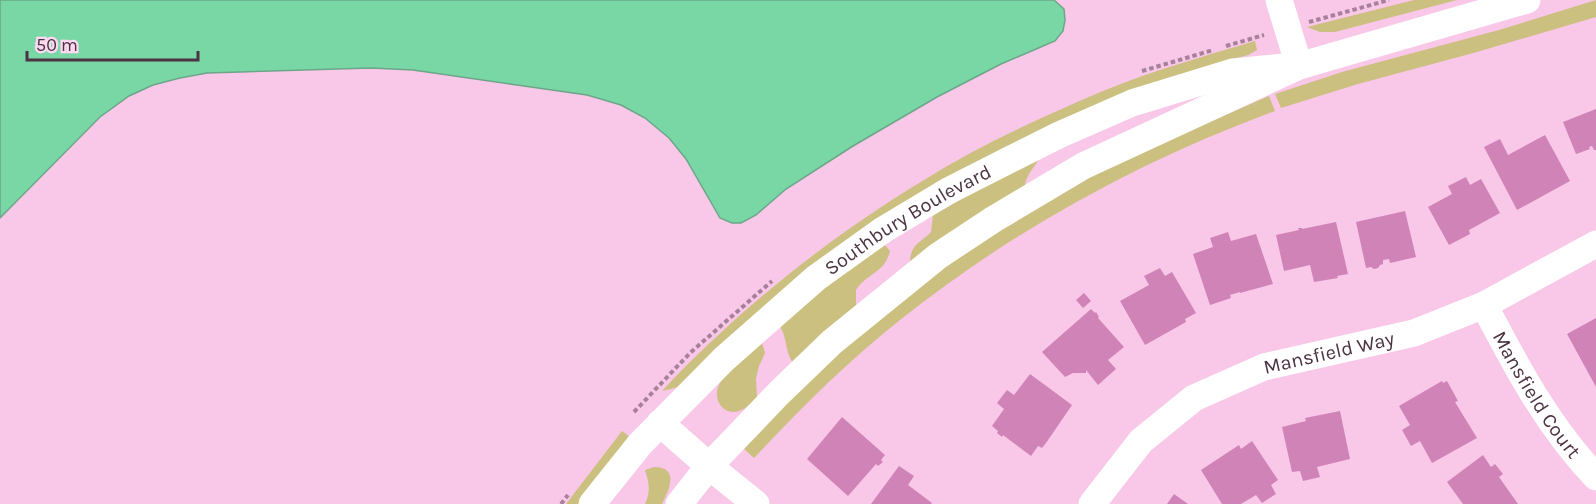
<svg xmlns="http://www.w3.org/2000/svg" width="1596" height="504" viewBox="0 0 1596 504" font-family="Karla,sans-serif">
<rect width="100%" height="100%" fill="#f9c7e8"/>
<path fill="#cbc07f" d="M1414 0H1457L1335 32H1320L1307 27Z
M1596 0V17L1477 52 1358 84 1281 108 1275 94 1342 72 1499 30Z
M1255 41 1257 50 1248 55 1194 70 1062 121 687 381 675 388 662 391C738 310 828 238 924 180 980 145 1042 117 1103 91 1152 71 1204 56 1255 41Z
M1269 96 1275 111C1140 161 1013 230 900 320 847 362 800 409 754 458L744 449 746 444 806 381 888 310 974 246 1113 164Z
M1042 154C1037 164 1025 176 1025 186L910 265C910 244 918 245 931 232L933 215Z
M884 244 890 251C885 273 867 273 856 290V305L859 307 794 364C784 352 788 337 779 325L811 297Z
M762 343 765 353 759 366 756 379 757 397C752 403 746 409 739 411 723 416 712 399 719 385 726 370 749 354 762 343Z
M622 431 631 438 581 504H566Z
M654 467C680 467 669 490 662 504H645C651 492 649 482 645 470Z"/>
<path fill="#79d7a6" stroke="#6ca688" stroke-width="1.5" d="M0 0H1054L1064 9 1065 20 1063 31 1055 41 1001 64 937 97 853 146 786 189 756 215 741 223H732L720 218 686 159 669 138 645 118 621 105 587 95 413 70 371 68 207 73 180 78 153 85 129 96 100 117 0 218Z"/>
<path fill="#d083b7" d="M1596 109V150H1594L1592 146 1589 147 1590 149 1576 154 1563 122Z
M1545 135 1570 181 1517 210 1484 147 1500 139 1508 155Z
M1466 177 1470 185 1481 179 1500 213 1469 230 1470 234 1449 245 1428 207 1452 194 1448 186Z
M1405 211 1416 257 1390 263 1389 259 1383 260V264L1380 265 1378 268 1374 269 1371 267 1366 268 1356 222Z
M1336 222 1348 274 1337 276 1338 278 1314 282 1310 265 1284 271 1276 235 1299 230 1298 228H1302V229Z
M1228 232 1231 241 1256 234 1273 284 1240 293V292L1230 295 1231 298 1210 305 1193 254 1213 247 1210 238Z
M1160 268 1165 276 1172 272 1196 313 1185 319 1186 322 1145 345 1120 301 1149 285 1144 276Z
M1084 293 1091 301 1083 308 1076 300Z
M1091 309 1095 313 1096 312 1099 317 1098 318 1124 347 1108 360 1116 369 1098 385 1086 370V373H1073L1065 377 1042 352Z
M1596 318V387L1567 334Z
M1030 374 1072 405 1046 443 1042 448 1038 446 1031 456 1003 435 1002 437 997 433 998 431 992 426 1004 409 997 403 1007 390 1014 395Z
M1442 381 1443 383 1447 381 1458 401 1455 402 1477 438 1432 463 1420 441 1411 446 1402 430 1410 425 1399 406Z
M1340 411 1350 459 1317 467 1320 477 1303 481 1300 471 1292 472 1282 427 1306 421 1305 418Z
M842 417 885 455 881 460 883 462 878 466 876 464 848 496 807 459Z
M1252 441 1278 480 1271 485 1276 494 1262 503 1256 495 1241 504H1222L1201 470 1239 445 1241 449Z
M1483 455 1491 467 1495 464 1503 474 1499 477 1518 504H1463L1447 482Z
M899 466 914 476 908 485 932 503 931 504H871Z
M1174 494 1188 504H1167Z"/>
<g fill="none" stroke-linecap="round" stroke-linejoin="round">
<path stroke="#a7819a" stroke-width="4" stroke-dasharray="4.5 3" stroke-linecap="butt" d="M1309 22 1389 0
M1226 46 1264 35
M1142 71 1213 50
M634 412 690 353 772 281
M561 504 568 495"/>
<g stroke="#fff" stroke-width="27">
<path d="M1279 0 1299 66"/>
<path id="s1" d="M1484 305C1516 366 1548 427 1596 477"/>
<path d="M660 423 709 466 756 504"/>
<path id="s2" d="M592 504 640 444 724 359 816 278 883 230 948 191 1011 159 1059 135 1132 103 1233 72 1283 67"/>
<path d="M679 504 709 466 779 393 832 342 938 256 994 219 1083 166 1299 66 1527 0"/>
<path id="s3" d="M1092 504 1141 441 1194 398 1264 367 1414 333 1484 305 1596 244"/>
</g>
</g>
<g text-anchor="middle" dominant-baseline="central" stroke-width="4.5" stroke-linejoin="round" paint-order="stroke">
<g font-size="20" fill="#4c3343" stroke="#ffd8f1">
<text stroke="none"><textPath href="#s2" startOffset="428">Southbury Boulevard</textPath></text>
<text stroke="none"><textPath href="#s3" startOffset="291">Mansfield Way</textPath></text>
<text stroke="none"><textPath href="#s1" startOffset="104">Mansfield Court</textPath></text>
</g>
</g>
<path d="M27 51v9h171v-9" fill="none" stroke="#4c3343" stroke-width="3"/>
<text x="36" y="51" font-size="18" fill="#4c3343" stroke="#ffd8f1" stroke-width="4.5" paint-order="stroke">50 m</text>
</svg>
